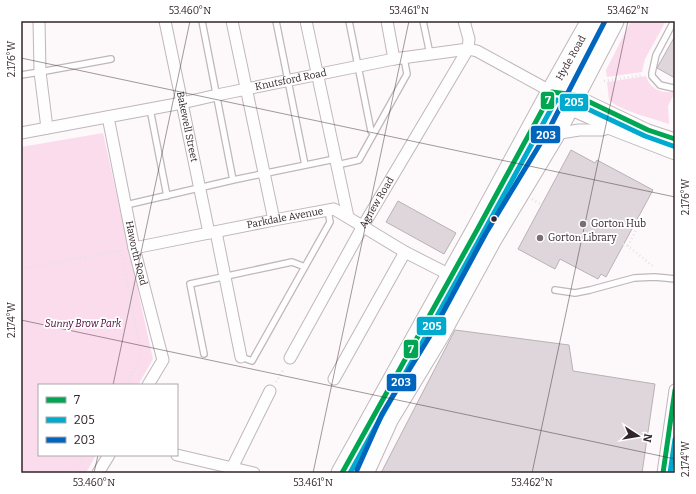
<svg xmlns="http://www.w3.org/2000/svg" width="696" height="494" viewBox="0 0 696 494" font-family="Bitter,serif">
<rect width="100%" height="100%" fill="#fdf8fa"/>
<path fill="#fbdcec" d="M631 21H666L645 59 642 72 607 77 606 70Z
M646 76C651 90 660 93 675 92L668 106 669 124C655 119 618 110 609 100L607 82Z
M103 133 153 359 138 385H39V455H96L86 473H21V147Z"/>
<path fill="#dfd6db" stroke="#b9b1b5" d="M675 36V78L657 68Z
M571 150 595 163 597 160 653 190 606 277 601 274 598 279 560 259 555 269 518 249Z
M398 201 456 233 444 254 386 222Z
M455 330 569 345 573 371 655 384 642 473H381Z"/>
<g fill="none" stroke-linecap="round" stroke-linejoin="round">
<g stroke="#c0b7bb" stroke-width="8">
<path id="lane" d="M202 21 233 180
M276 21 305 165
M349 21 371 131 374 133
M423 21 430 54
M674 21 656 55 652 73V76L660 85 673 88 675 87
M21 75 40 72 111 59
M150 109 167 196
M337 165 359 160 407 74 404 58
M126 205 233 180 335 159
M555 290 575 293 590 290 634 278 654 277 666 278 675 279
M204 354 190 284 292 262 305 267
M241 357 252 361 330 222 328 210
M666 455 675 457"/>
</g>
<g stroke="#c0b7bb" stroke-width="13">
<g id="street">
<path d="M39 21 40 72 47 128"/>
<path id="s1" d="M165 21 209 233"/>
<path d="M232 21 274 220"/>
<path d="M306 21 348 217"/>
<path d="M387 21 394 59"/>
<path d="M570 94 575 95 648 130 675 139"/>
<path id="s2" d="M108 117 134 248 163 360 148 385"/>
<path id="s3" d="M21 133 182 103 217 95 394 59 468 49 477 51 552 92 567 108 605 125 608 128 675 154"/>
<path d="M554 134 579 130H602L608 128"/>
<path d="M216 232 241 357"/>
<path id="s4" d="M134 248 274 220 334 209 405 252 456 278"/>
<path id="s5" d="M290 358 363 226 468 49 469 39 464 21"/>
<path d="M334 379 405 252"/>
<path d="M177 455 254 473"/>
<path d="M232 468 270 391"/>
<path d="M98 473 109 455"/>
<path d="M663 473 675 390"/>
</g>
</g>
<g stroke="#c0b7bb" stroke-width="23">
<g id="highway">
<path id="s6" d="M342 473 477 230 552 92 592 21"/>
<path d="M363 473 388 418 439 334 492 237 554 134 613 21"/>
</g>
</g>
<path stroke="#e4e2e3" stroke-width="2.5" stroke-dasharray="1 3" stroke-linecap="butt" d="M604 81 643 75
M532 199 542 205
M623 244 628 246 654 267V268
M628 246 636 230
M121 251 141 352 139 361 126 385
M21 268 31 267 122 250
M276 382 284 368
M74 473 85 455"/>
<use href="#lane" stroke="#fffefe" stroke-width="5.5"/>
<use href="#street" stroke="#fffefe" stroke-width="11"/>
<use href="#highway" stroke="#fffefe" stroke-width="21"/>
<g stroke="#fff" stroke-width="8">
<path id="bus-1" d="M342 473 477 230 552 92 575 95 648 130 675 139
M663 473 675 390"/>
</g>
<g stroke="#fff" stroke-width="8">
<path id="bus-2" d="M350 473 483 233 556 100 573 102 645 136 673 146
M670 473 675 439"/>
</g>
<g stroke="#fff" stroke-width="8">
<path id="bus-3" d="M357 470 382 414 433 331 486 233 548 131 605 21"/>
</g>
<use href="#bus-1" stroke="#00a651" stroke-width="5"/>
<use href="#bus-2" stroke="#00a9ce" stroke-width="5"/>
<use href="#bus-3" stroke="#0065bd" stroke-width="5"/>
</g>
<path fill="none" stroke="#31242b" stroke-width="1" stroke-opacity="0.45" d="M21 58 675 197M21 320 675 459M113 385 190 21M94 473 98 455M313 473 409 21M532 473 628 21"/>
<circle fill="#31242b" stroke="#fff" stroke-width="1.5" cx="494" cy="219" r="3.5"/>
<g fill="#786e73" stroke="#fff" stroke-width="1.5">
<circle cx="583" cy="224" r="4"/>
<circle cx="540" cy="238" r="4"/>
</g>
<g text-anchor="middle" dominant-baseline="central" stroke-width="3.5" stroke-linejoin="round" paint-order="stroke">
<g font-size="10" fill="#31242b" stroke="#fff">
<text stroke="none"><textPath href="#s6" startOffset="474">Hyde Road</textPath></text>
<text stroke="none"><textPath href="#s3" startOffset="275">Knutsford Road</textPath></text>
<text stroke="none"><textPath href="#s1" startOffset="108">Bakewell Street</textPath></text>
<text stroke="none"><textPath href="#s5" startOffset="178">Agnew Road</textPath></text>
<text stroke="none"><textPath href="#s4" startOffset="154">Parkdale Avenue</textPath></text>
<text stroke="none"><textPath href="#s2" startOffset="139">Haworth Road</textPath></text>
</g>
<g font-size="10" fill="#31242b" stroke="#fff" text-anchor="start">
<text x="591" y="224">Gorton Hub</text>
<text x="548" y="238">Gorton Library</text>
</g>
<g font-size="10" font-style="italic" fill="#4d0235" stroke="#fff">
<text x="83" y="324">Sunny Brow Park</text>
</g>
</g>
<g stroke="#fff" stroke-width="1.5">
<rect x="540" y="91" width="15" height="19" rx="4" fill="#00a651"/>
<rect x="559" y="93" width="30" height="19" rx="4" fill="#00a9ce"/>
<rect x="530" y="125" width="31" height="19" rx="4" fill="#0065bd"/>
<rect x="416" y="316" width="31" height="20" rx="4" fill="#00a9ce"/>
<rect x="403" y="339" width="16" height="20" rx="4" fill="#00a651"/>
<rect x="386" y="373" width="31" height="19" rx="4" fill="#0065bd"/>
</g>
<g font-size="11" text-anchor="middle" font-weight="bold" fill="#fff">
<text x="548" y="104">7</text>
<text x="574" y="106">205</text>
<text x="546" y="139">203</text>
<text x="432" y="330">205</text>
<text x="411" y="353">7</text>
<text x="401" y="386">203</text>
</g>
<rect width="696" height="494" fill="none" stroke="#ffffff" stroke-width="44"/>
<rect x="38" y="384" width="140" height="72" fill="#ffffff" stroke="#ada7aa"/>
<rect x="46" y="397" width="20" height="6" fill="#00a651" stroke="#ada7aa"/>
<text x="74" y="404" font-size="12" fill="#31242b">7</text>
<rect x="46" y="417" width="20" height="6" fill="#00a9ce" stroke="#ada7aa"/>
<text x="74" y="424" font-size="12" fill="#31242b">205</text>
<rect x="46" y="437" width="20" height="6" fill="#0065bd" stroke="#ada7aa"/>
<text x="74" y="444" font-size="12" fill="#31242b">203</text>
<g transform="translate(638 436) rotate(102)" stroke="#ffffff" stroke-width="3" paint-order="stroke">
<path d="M0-3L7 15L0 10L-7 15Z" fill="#31242b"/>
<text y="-6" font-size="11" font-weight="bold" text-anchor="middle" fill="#31242b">N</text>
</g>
<rect x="22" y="22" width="652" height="450" fill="none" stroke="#31242b" stroke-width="1.5"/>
<g font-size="10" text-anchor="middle" fill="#31242b">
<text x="190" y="14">53.460°N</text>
<text x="409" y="14">53.461°N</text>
<text x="628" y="14">53.462°N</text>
<text transform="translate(11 59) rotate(-90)" y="4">2.176°W</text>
<text transform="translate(685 197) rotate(-90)" y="4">2.176°W</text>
<text transform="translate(11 320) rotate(-90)" y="4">2.174°W</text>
<text transform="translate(685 459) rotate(-90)" y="4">2.174°W</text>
<text x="94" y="486">53.460°N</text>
<text x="313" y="486">53.461°N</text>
<text x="532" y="486">53.462°N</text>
</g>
</svg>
